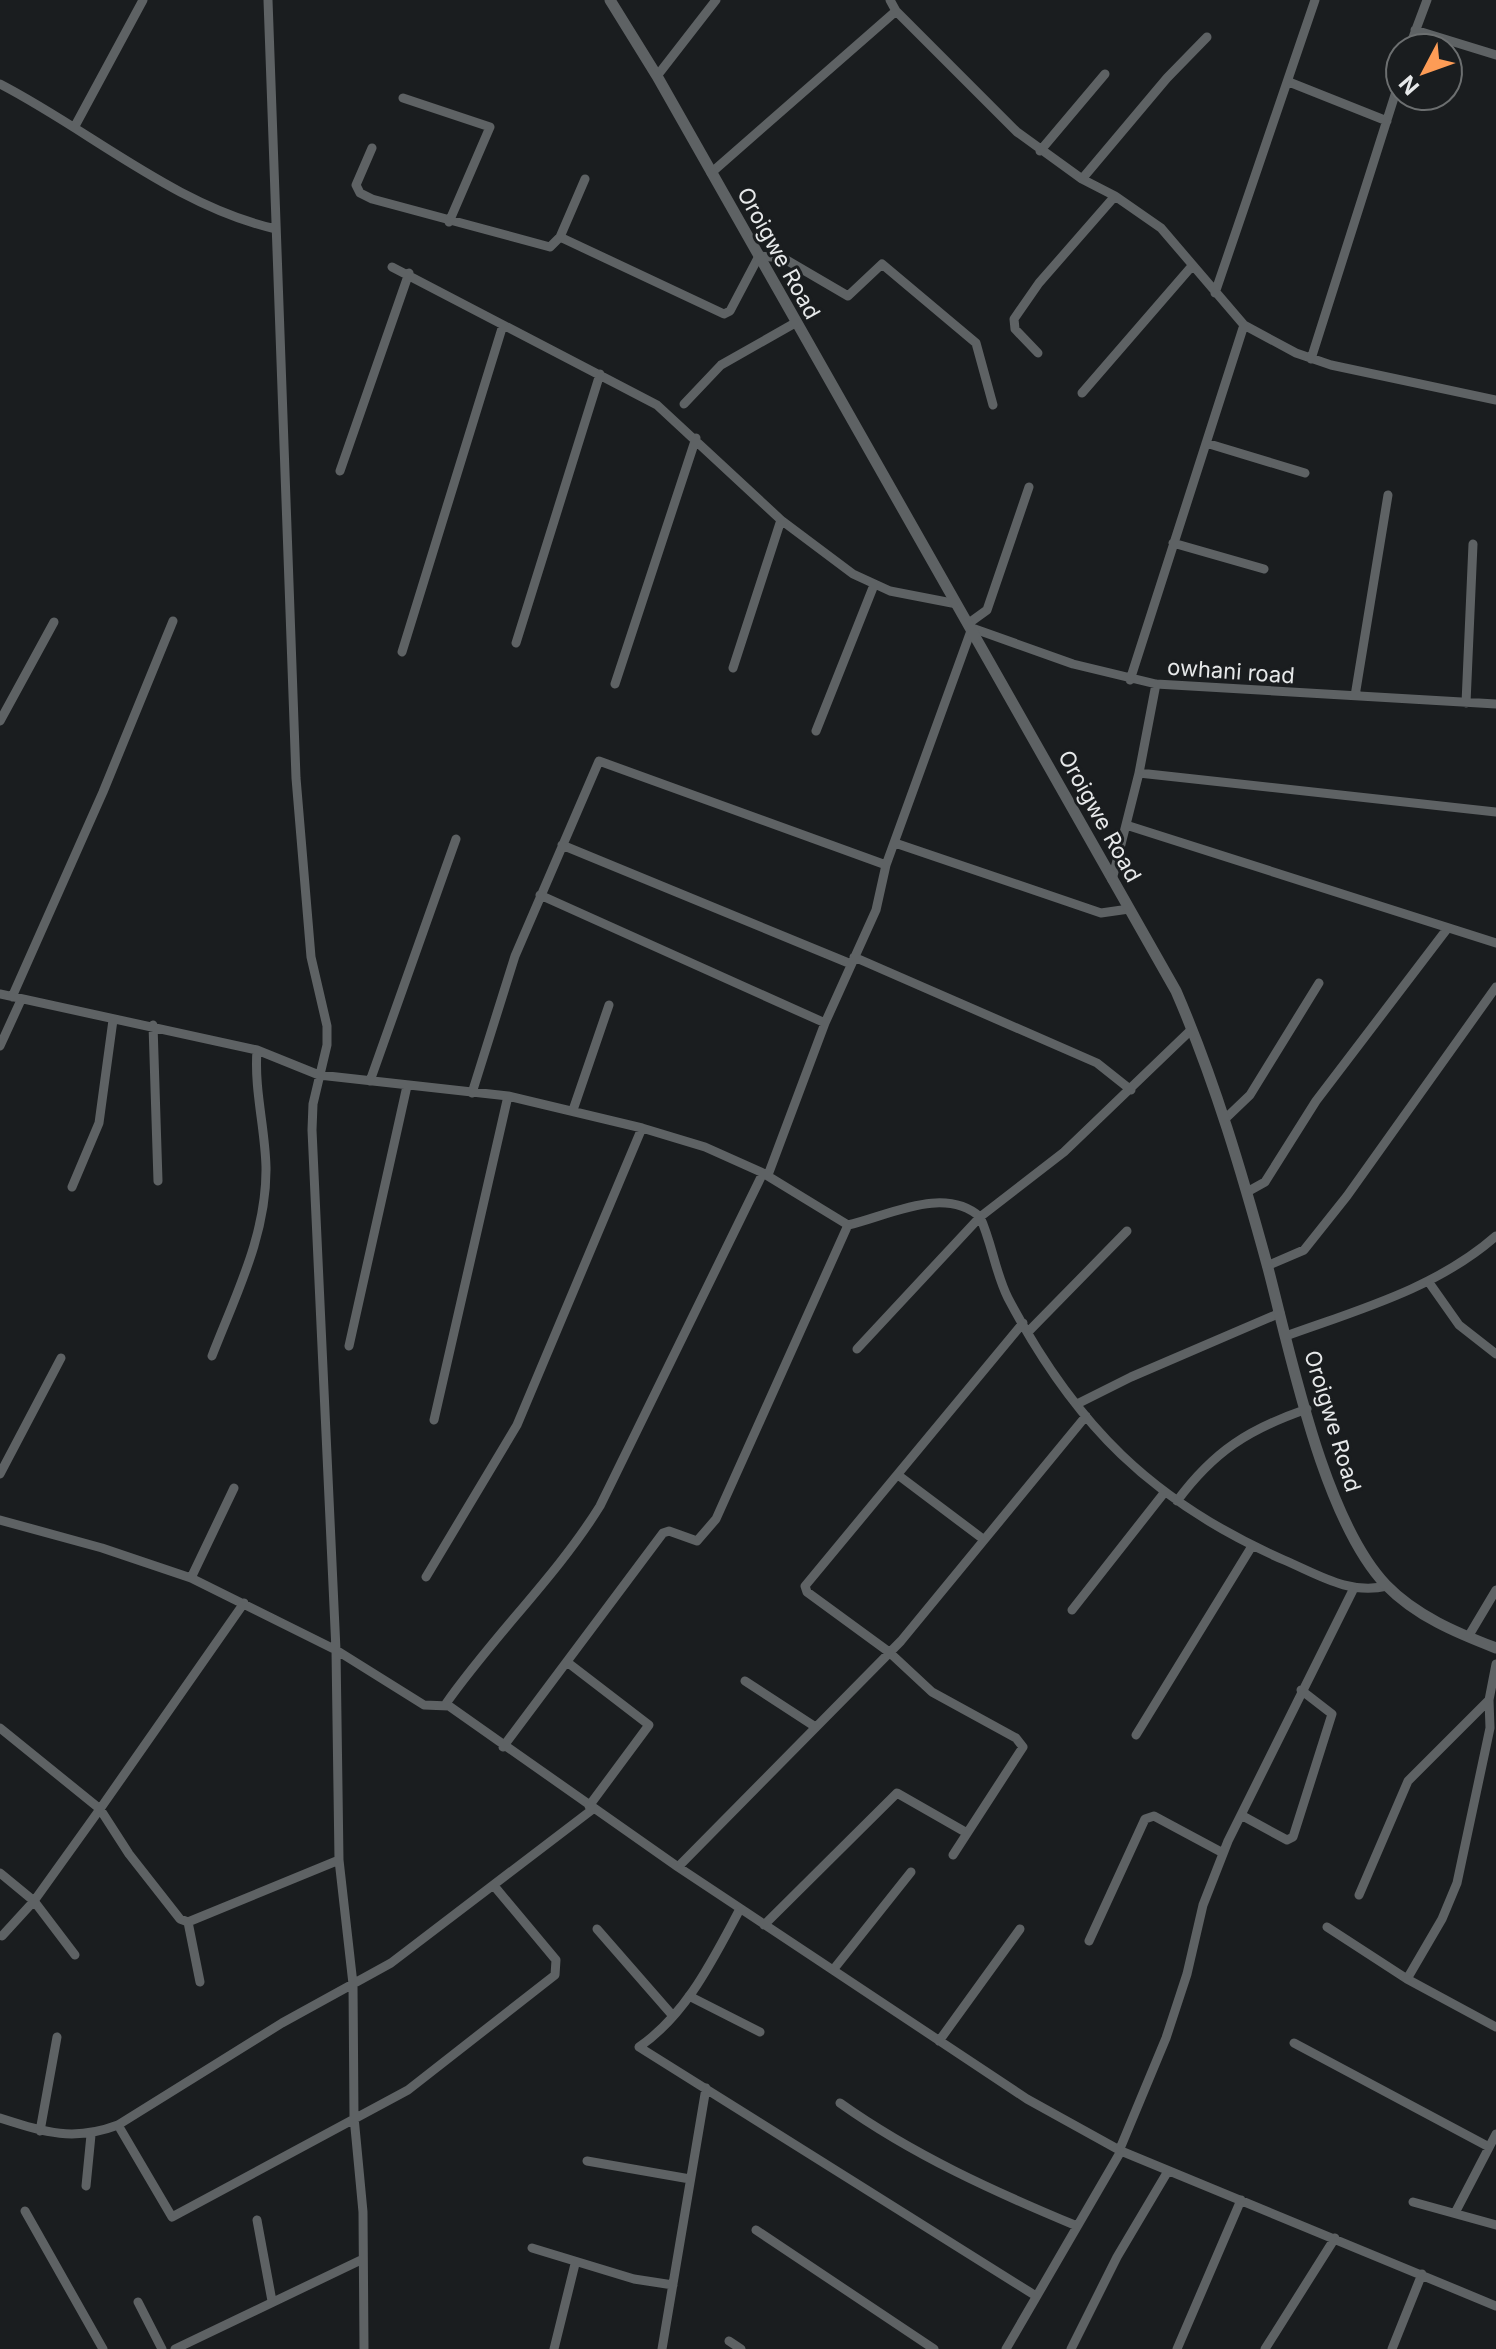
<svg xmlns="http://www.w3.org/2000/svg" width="1496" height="2349" viewBox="0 0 1496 2349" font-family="Inter,sans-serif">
<rect width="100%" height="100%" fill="#1a1d1f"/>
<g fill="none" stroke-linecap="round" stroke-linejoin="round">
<path stroke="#5e6264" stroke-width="9" d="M268 0 296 778 311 957 327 1026V1045L313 1104 312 1130 336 1650 339 1860 353 1984 354 2117 363 2212 364 2349
M890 0 896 11 1017 132 1082 179 1115 196 1161 228 1244 325 1296 353 1331 365 1496 400
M1415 30 1496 55
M1409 48 1427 0
M657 76 716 0
M1289 82 1387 121
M0 84C91 131 175 206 276 229
M403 98 490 127 449 222
M75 126 143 0
M372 148 356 185 360 193 372 199 550 247 560 237 724 314 730 311 759 256 783 258 848 296 882 264 976 343 993 405
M1040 151 1105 74
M711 173 896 11
M1082 179 1167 78 1207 37
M560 237 585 179
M392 267 657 405 781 520 853 574 890 591 957 604
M1215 293 1315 0
M1038 353 1015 329 1014 319 1039 283 1115 196
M1311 359 1400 79
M1082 393 1192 266
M684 404 721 365 795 323
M1206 443 1305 473
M340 471 409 273
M1173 543 1264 569
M969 623 987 610 1029 487
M516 643 600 374
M402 652 503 325
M733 668 781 520
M1130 680 1244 325
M615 684 696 438
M1355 696 1388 495
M1466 703 1473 544
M0 721 54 622
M816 731 874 585
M1139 773 1496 812
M1126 825 1496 943
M895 843 1101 913 1129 909
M562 845 851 964
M1112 880 1139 773 1156 684
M540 895 825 1023
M854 957 1097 1063 1131 1090
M0 994 257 1050 319 1075 508 1096 642 1128 705 1147 763 1173 848 1225C888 1216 944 1185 980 1217 992 1243 995 1272 1008 1298 1075 1425 1152 1502 1284 1560 1319 1575 1349 1595 1387 1586
M12 997 103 792 173 621
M153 1025 158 1181
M0 1046 21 1000
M370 1081 456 839
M472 1093 515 956 599 761 886 865
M573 1110 609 1005
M1226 1118 1250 1095 1319 983
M768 1175 825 1023 876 910 886 865 972 628 1073 664 1156 684 1496 704
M72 1187 99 1123 113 1020
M1247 1192 1265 1182 1316 1101 1447 929
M1267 1266 1304 1250 1347 1196 1496 987
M1428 1281 1459 1325 1496 1354
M1028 1332 1127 1231
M1286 1336C1358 1310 1437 1288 1496 1236
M349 1346 407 1086
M857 1349 980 1217 1064 1152 1192 1029
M212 1356C236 1294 267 1234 266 1167 265 1127 254 1090 257 1050
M1077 1404 1131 1377 1280 1313
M434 1420 508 1096
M0 1474 61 1358
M898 1475 983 1539
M1177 1501C1214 1451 1249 1429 1307 1409
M0 1520 102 1548 191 1578 336 1650 424 1705 449 1706 678 1867 1027 2099 1121 2151 1496 2306
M426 1577 517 1425 642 1128
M191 1578 234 1488
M1072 1610 1164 1493
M1468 1637 1496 1590
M567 1662 649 1725 589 1806
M745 1681 814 1726
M445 1705C493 1636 556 1577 600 1506L763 1173
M0 1728 100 1809 129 1854 180 1919 188 1922 200 1982
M1136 1735 1252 1546
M503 1747 663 1533 669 1531 697 1541 716 1519 848 1225
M1241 1815 1287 1840 1293 1837 1332 1714 1301 1690
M953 1855 1023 1747 1016 1738 932 1692 889 1652 807 1592 805 1586 1023 1323
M678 1867 901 1641 1086 1416
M0 1873 34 1901 75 1955
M1359 1895 1408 1781 1489 1700
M740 1909C713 1959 687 2014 639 2047L1036 2296
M188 1922 339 1860
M764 1925 897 1793 967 1833
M1327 1927 1407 1979 1496 2027
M597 1929 673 2016
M2 1936 34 1901 100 1809 244 1603
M1089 1941 1145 1819 1154 1816 1223 1853
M833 1970 911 1872
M1407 1979 1442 1919 1457 1883 1490 1728 1489 1700 1496 1664
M689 1996 760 2032
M939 2041 1020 1929
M1294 2043 1489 2147
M840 2103C913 2155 995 2192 1077 2226
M0 2118C44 2132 73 2142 118 2125L282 2023 391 1963 593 1809
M118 2125 172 2217 408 2090 555 1975 556 1960 495 1887
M40 2131 57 2037
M1119 2151 1166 2038 1187 1974 1203 1905 1228 1841 1353 1590
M587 2161 690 2179
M86 2186 91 2135
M1413 2202 1496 2225
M25 2211 103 2349
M1455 2213 1496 2134
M257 2220 272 2301
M756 2230 934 2349
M532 2248 634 2279 673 2285
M138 2302 162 2349
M729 2341 741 2349
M175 2349 361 2260
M554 2349 575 2264
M662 2349 706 2088
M1006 2349 1121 2151
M1071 2349 1117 2257 1168 2171
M1177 2349 1241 2200
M1265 2349 1335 2238
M1392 2349 1422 2274"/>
<path stroke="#5e6264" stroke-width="11" d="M610 0 657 76 1176 991C1215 1081 1242 1173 1268 1268 1291 1356 1324 1520 1386 1585 1416 1616 1457 1633 1496 1648"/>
</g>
<g text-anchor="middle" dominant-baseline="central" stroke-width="6" stroke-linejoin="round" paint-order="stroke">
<g font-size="22" fill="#e7e9ea" stroke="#1a1d1f">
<text transform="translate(779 253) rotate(61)">Oroigwe Road</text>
<text transform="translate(1231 671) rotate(4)">owhani road</text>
<text transform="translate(1100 816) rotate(61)">Oroigwe Road</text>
<text transform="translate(1333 1421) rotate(73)">Oroigwe Road</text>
</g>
</g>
<g transform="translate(1424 72) rotate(229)"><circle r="38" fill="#1a1d1f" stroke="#6c6f70" stroke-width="2"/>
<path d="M0-6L14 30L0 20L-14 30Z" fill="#fd9c56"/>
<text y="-12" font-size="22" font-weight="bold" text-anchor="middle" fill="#e7e9ea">N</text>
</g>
</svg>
